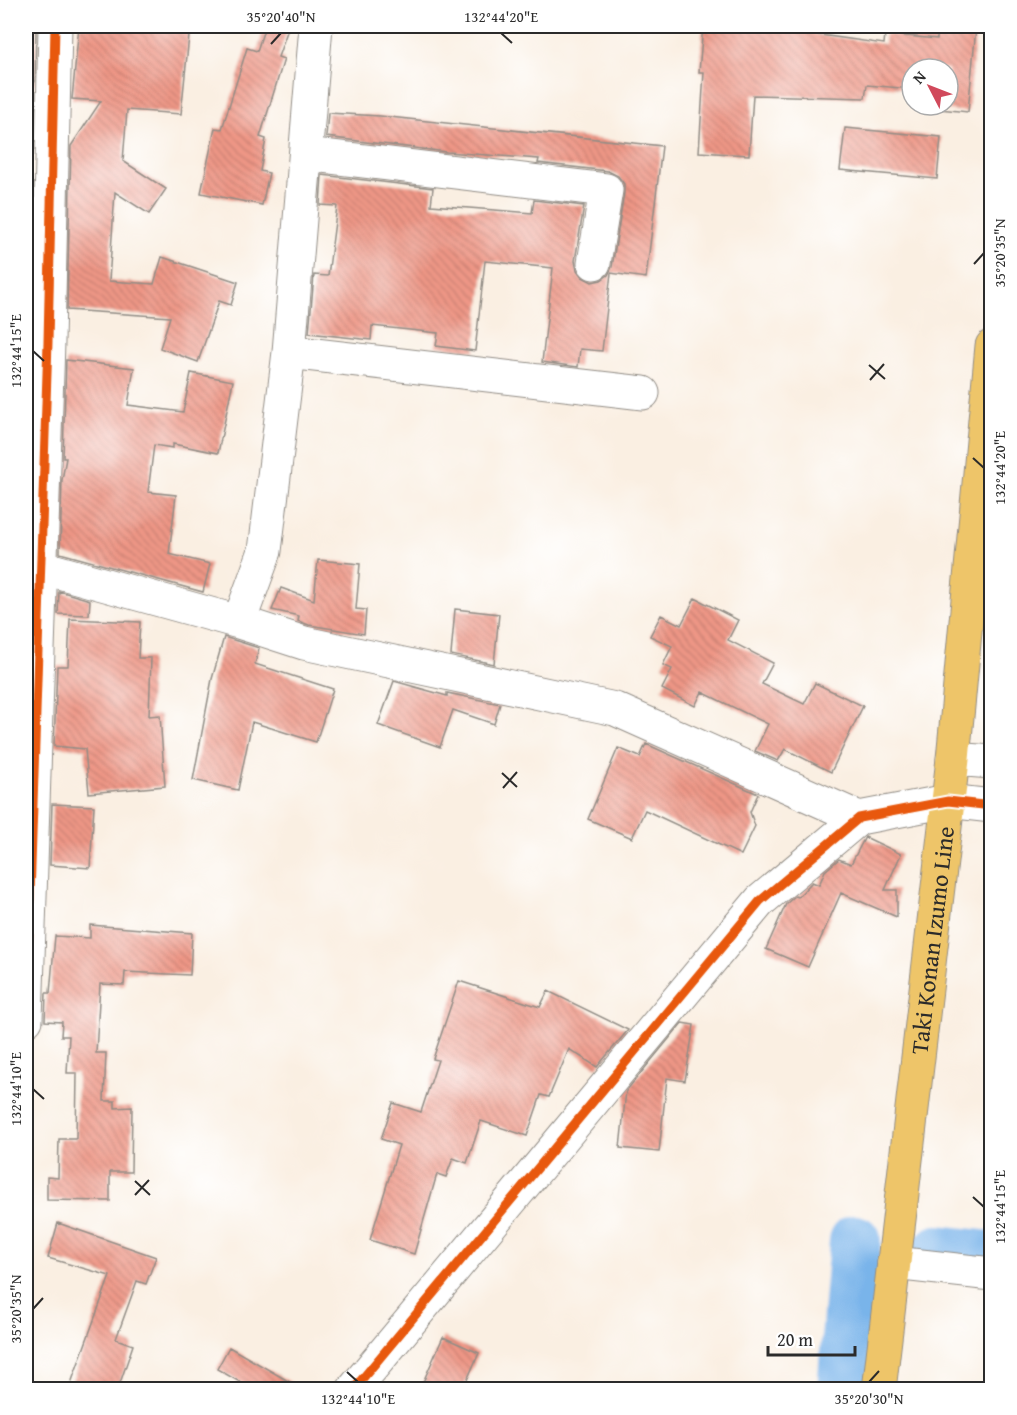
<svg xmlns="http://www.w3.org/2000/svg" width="1017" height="1415" viewBox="0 0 1017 1415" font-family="'Gentium Book Plus',serif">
<defs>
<pattern id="building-back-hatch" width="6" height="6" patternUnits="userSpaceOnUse" patternTransform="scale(1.5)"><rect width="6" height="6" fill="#ef9786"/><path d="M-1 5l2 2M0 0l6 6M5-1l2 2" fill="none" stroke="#c27b6e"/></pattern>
</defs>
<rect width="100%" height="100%" fill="#fff"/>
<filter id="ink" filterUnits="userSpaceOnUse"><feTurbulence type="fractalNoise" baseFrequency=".0167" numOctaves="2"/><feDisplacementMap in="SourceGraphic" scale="12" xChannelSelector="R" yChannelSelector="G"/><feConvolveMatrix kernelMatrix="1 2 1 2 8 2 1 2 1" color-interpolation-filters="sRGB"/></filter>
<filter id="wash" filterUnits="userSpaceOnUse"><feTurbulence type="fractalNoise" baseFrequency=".008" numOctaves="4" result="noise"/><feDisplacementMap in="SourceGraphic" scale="24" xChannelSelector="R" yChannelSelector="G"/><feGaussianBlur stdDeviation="1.35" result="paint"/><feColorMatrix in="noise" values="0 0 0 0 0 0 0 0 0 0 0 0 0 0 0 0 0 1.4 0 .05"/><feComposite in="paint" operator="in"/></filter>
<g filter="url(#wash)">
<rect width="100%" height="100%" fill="#faefe2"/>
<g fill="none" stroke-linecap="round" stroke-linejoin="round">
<path stroke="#79b4ea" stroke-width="52" d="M938 1251 992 1257
M843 1390 855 1241"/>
</g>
<g id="blocks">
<path fill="url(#building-back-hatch)" d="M26 26H36L35 81 27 101Z
M79 26H190L181 114 127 110 123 161 166 189 149 214 115 192 109 281 154 284 162 257 238 282 231 305 219 301 198 362 160 348 170 317 67 310 71 146 101 101 72 99Z
M265 26H289L278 57 284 59 260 137 266 139 260 171 269 173 262 205 201 193 215 128 222 129 247 48 257 51Z
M703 26H744L743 29 814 31V34L884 44 885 34 937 39 938 26 976 27 968 112 930 108V105H948V69H912V89L867 85 865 98 753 95 749 155 699 152 704 72H699Z
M328 113 380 116 662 146 646 278 611 273 602 351 580 349 578 367 542 362 553 268 485 261 475 351 436 346 438 333 372 326 371 340 309 333 314 275 328 276 337 206 320 205 322 175 433 188 431 205 532 213 534 200 584 206 575 261 577 270 582 277 592 282 601 280 608 275 612 267 624 193V184L618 176 608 171 538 163 539 159 447 152 326 137Z
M845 128 941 137 937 179 840 170Z
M26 355H29L26 455Z
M66 360 134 368 128 405 183 412 191 373 233 381 218 453 173 444V448L154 445 148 492 176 495 169 554 210 564 203 592 60 553 62 480 66 458H63Z
M318 560 360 564 356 609 366 610 364 634 309 625 298 621 299 616 272 610 281 588 314 600Z
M59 591 90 600 89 615 58 614Z
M695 598 738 620 728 640 773 663 762 684 804 704 815 683 863 706 831 772 785 749 778 761 755 751 768 724 702 692 695 706 662 689 672 669 663 665 672 646 650 636 661 615 681 625Z
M455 609 499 614 494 664 451 655Z
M70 619 140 622 138 658H151L149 716 160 715 165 786 89 793 85 749 54 746 57 666H68Z
M224 637 259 648 255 664 333 689 316 742 252 722 238 790 193 780 212 679Z
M394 681 447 696V693L500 704 494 724 453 710 440 747 378 725Z
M646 744 758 794 750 812 755 826 741 855 645 810 632 838 588 819 618 748 640 757Z
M52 804 94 806 90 868 50 865Z
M865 837 901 854 885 890H897V917L841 893 808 967 766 949 786 904 795 896 798 897 812 882 819 885 825 871 839 859 851 864Z
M90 925 192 933 190 975 125 972 124 985 100 984 96 1053H106L104 1101H115V1108L132 1107 131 1172H110V1201L47 1200V1177L58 1178 59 1139H76L77 1073H67L69 1036H61L62 1022 45 1021 46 993H50L55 936 90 938Z
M459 981 540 1007 548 991 628 1030 597 1067 569 1049 549 1097 541 1095 527 1136 481 1121 467 1163 453 1158 446 1177 437 1174 414 1254 370 1240 399 1145 381 1139 393 1103 421 1112 438 1060 433 1059Z
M682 1023 694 1025 685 1081 667 1078 659 1152 620 1148 626 1091Z
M58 1223 156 1257 146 1284 137 1281 116 1339 133 1345 118 1389H69L110 1276 48 1258Z
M443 1337 479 1353 463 1389H420Z
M229 1347 302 1389H252L217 1369Z"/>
</g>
</g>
<g filter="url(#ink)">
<use href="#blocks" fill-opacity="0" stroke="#928d86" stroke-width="1.5"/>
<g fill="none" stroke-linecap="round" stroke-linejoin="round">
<g stroke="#928d86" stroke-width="35">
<path id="minor" d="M306 154 606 190 594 263
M289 352 643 393
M41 567 239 622 304 643 615 709 859 818
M239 622 265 551 289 352 316 26
M953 759 992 762
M26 1020 48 342 55 26
M894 1263 992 1274
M353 1390 760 901 859 818 948 801 992 806"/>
</g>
<g stroke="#928d86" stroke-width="35">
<g id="major">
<path id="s1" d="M879 1390 953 759 992 346"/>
</g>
</g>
<use href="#minor" stroke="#fff" stroke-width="33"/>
<use href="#major" stroke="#eec569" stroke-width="33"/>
<g stroke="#fff" stroke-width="13">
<path id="cycleway" d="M26 1020 48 342 55 26
M353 1390 760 901 859 818 948 801 992 806"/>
</g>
<use href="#cycleway" stroke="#e8590c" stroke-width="9"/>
</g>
</g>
<path fill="none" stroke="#2b2b2b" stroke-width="2" d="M501 33 512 43M271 44 281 33M974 264 984 253M33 351 44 361M869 365 885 379M870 380 884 364M973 458 984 468M502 773 517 787M503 788 517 772M33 1089 44 1099M135 1181 150 1195M135 1195 149 1180M973 1197 984 1207M33 1309 43 1298M347 1372 358 1382M869 1382 879 1371"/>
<g text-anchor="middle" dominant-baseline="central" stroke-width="4.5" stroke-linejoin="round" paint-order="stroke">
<g font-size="24" fill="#2b2b2b" stroke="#fff">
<text stroke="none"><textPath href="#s1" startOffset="453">Taki Konan Izumo Line</textPath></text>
</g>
</g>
<rect width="1017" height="1415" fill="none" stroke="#fff" stroke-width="66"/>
<g transform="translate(930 87) rotate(312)"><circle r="28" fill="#ffffff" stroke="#aaaaaa" stroke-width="1.5"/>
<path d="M0-4.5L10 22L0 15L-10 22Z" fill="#d1495b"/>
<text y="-9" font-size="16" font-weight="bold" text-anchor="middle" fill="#2b2b2b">N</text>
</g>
<path d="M768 1346v9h87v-9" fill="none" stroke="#2b2b2b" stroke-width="3"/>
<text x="777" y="1346" font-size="18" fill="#2b2b2b" stroke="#ffffff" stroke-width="4.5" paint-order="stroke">20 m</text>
<rect x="33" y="33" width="951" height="1349" fill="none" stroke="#2b2b2b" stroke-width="2"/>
<g font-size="15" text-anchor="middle" fill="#2b2b2b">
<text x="281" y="22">35°20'40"N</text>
<text x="501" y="22">132°44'20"E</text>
<text transform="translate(1000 253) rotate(-90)" y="5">35°20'35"N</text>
<text transform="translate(16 351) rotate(-90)" y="5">132°44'15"E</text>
<text transform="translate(1000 468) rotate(-90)" y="5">132°44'20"E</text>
<text transform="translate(16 1089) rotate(-90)" y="5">132°44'10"E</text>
<text transform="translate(1000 1207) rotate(-90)" y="5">132°44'15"E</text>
<text transform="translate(16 1309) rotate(-90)" y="5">35°20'35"N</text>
<text x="358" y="1404">132°44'10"E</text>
<text x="869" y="1404">35°20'30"N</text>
</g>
</svg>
